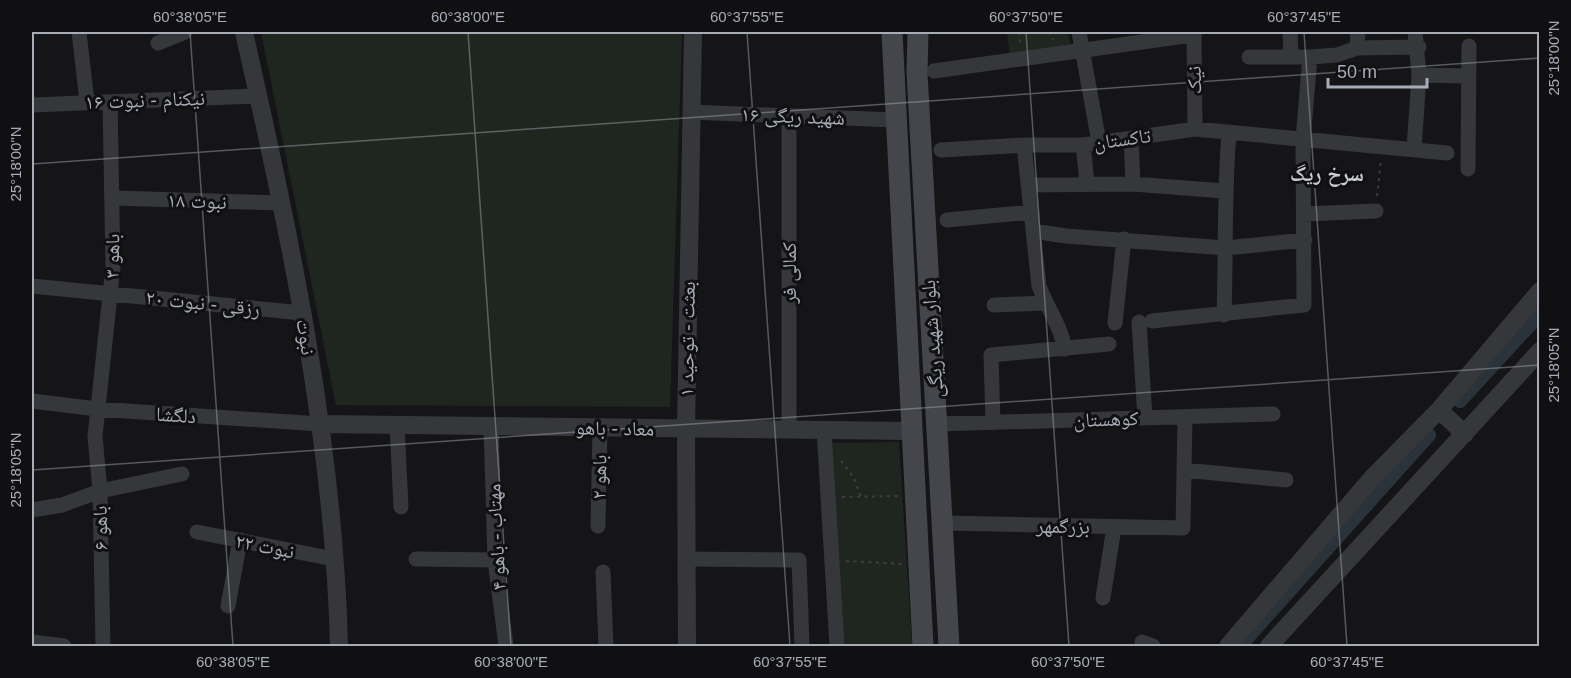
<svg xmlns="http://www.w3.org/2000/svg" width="1571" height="678" viewBox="0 0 1571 678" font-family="Arial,'Noto Naskh Arabic',sans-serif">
<rect width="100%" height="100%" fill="#151517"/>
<path fill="#1f2620" d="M261 32H682L670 407 336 405Z
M1007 32H1068L1071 47 1010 56Z
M899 442 912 646H837L825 443Z"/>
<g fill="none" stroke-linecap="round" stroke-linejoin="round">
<path stroke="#2b333a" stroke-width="14" d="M1460 401 1540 314
M1240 646 1429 435"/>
<path stroke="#3c3e42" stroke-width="2" stroke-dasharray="3 4.5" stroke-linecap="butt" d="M1019 32 1020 44
M1049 32 1053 40
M1377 196 1381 160
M841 461 854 478 861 497
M842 497 899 496
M846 561 903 564"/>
<path stroke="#36373b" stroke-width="15" d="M79 32 87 102
M1079 32 1099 142
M1194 32 1195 129
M1290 32 1291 56
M158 43 185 32
M1357 48 1358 32
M1249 57H1310L1337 55 1357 48 1419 47
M934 71 1192 35
M1419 75 1468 76
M32 105 258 96
M690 112 895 120
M1131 138 1133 184
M1024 145 1039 286C1047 308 1061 326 1065 349
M1083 145 1087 183
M941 150 1024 145H1083L1195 129 1447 153
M1414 150 1419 75 1415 32
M1468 169 1469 46
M1029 185 1133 184 1224 191
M113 198 280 203
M1304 214 1376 211
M947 220 1031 212
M1033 231 1066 236 1226 248 1305 240
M32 286 302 313
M994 305 1045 303
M1224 315C1226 254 1224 193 1229 133
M1152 321 1304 305 1303 139 1310 57
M1139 322 1145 418
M1115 323 1124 239
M32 401 97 409 320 424
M993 423 991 355 1109 344
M938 424 1273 414
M397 425 401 507
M491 426 495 560 506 646
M789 430V116
M824 430 837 646
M1184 470 1286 480
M32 510 62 505 100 491 182 474
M943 523 1183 528 1185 417
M598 526 600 428
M197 532 334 559
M416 559 495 560
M686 559 799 560 802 646
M603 572 606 646
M1103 598 1114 527
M228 606 240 540
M32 642 64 646
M1142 642 1153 646
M103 646 100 491 95 436 113 267 110 102"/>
<path stroke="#36373b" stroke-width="18" d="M244 32C289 233 334 439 339 646
M1439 410 1465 434
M320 424 911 431
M687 646 686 429 693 32
M1228 646 1372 478 1439 410 1540 291
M1269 646 1540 351"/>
<path stroke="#44464b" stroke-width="21" d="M892 32 923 646
M918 32 917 73 949 646"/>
</g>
<path fill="none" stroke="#a7acb6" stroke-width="1.5" stroke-opacity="0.45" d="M190 32 233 646M468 32 511 646M747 32 790 646M1026 32 1069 646M1304 32 1347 646M32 164 1540 58M32 470 1540 365"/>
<g text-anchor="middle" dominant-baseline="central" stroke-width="6" stroke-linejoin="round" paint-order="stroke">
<g font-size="20" fill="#a7acb6" stroke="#101012">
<text transform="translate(1194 80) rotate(-91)">نیک</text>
<text transform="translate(145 100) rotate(-2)">نیکنام - نبوت ۱۶</text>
<text transform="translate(793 116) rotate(2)">شهید ریگی ۱۶</text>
<text transform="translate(1122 139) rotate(-8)">تاکستان</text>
<text transform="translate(197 201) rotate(2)">نبوت ۱۸</text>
<text transform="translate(112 256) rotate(-89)">باهو ۳</text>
<text transform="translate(789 273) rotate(-90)">کمالی فر</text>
<text transform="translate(203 303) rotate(6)">رزقی - نبوت ۲۰</text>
<text transform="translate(306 337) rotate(81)">نبوت</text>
<text transform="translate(687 339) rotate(-89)">بعثت - توحید ۱</text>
<text transform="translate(932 339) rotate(-94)">بلوار شهید ریگی</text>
<text transform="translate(176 415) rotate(4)">دلگشا</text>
<text transform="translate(1106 419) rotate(-2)">کوهستان</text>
<text transform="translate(615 428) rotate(1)">معاد - باهو</text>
<text transform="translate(599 477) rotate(-89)">باهو ۲</text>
<text transform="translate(1063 526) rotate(1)">بزرگمهر</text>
<text transform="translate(100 528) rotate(-91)">باهو ۶</text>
<text transform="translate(496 537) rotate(-93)">مهتاب - باهو ۴</text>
<text transform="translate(265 546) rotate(11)">نبوت ۲۲</text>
</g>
<g font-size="21" font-weight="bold" fill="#c8cbd2" stroke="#101012">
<text x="1327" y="173">سرخ ریگ</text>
</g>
</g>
<rect width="1571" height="678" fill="none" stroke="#101012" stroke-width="66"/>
<path d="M1328 78v9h99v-9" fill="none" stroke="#a7acb6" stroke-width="3"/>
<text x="1337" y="78" font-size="18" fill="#a7acb6" stroke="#101012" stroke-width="4.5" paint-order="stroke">50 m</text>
<rect x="33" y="33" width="1505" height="612" fill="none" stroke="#a7acb6" stroke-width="2"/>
<g font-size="15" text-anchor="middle" fill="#a7acb6">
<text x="190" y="22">60°38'05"E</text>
<text x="468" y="22">60°38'00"E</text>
<text x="747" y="22">60°37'55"E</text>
<text x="1026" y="22">60°37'50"E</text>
<text x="1304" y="22">60°37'45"E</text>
<text transform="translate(1554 58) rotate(-90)" y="5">25°18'00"N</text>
<text transform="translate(16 164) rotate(-90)" y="5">25°18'00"N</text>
<text transform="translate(1554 365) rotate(-90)" y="5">25°18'05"N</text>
<text transform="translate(16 470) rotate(-90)" y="5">25°18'05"N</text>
<text x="233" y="667">60°38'05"E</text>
<text x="511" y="667">60°38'00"E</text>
<text x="790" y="667">60°37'55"E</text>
<text x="1068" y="667">60°37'50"E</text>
<text x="1347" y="667">60°37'45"E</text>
</g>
</svg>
